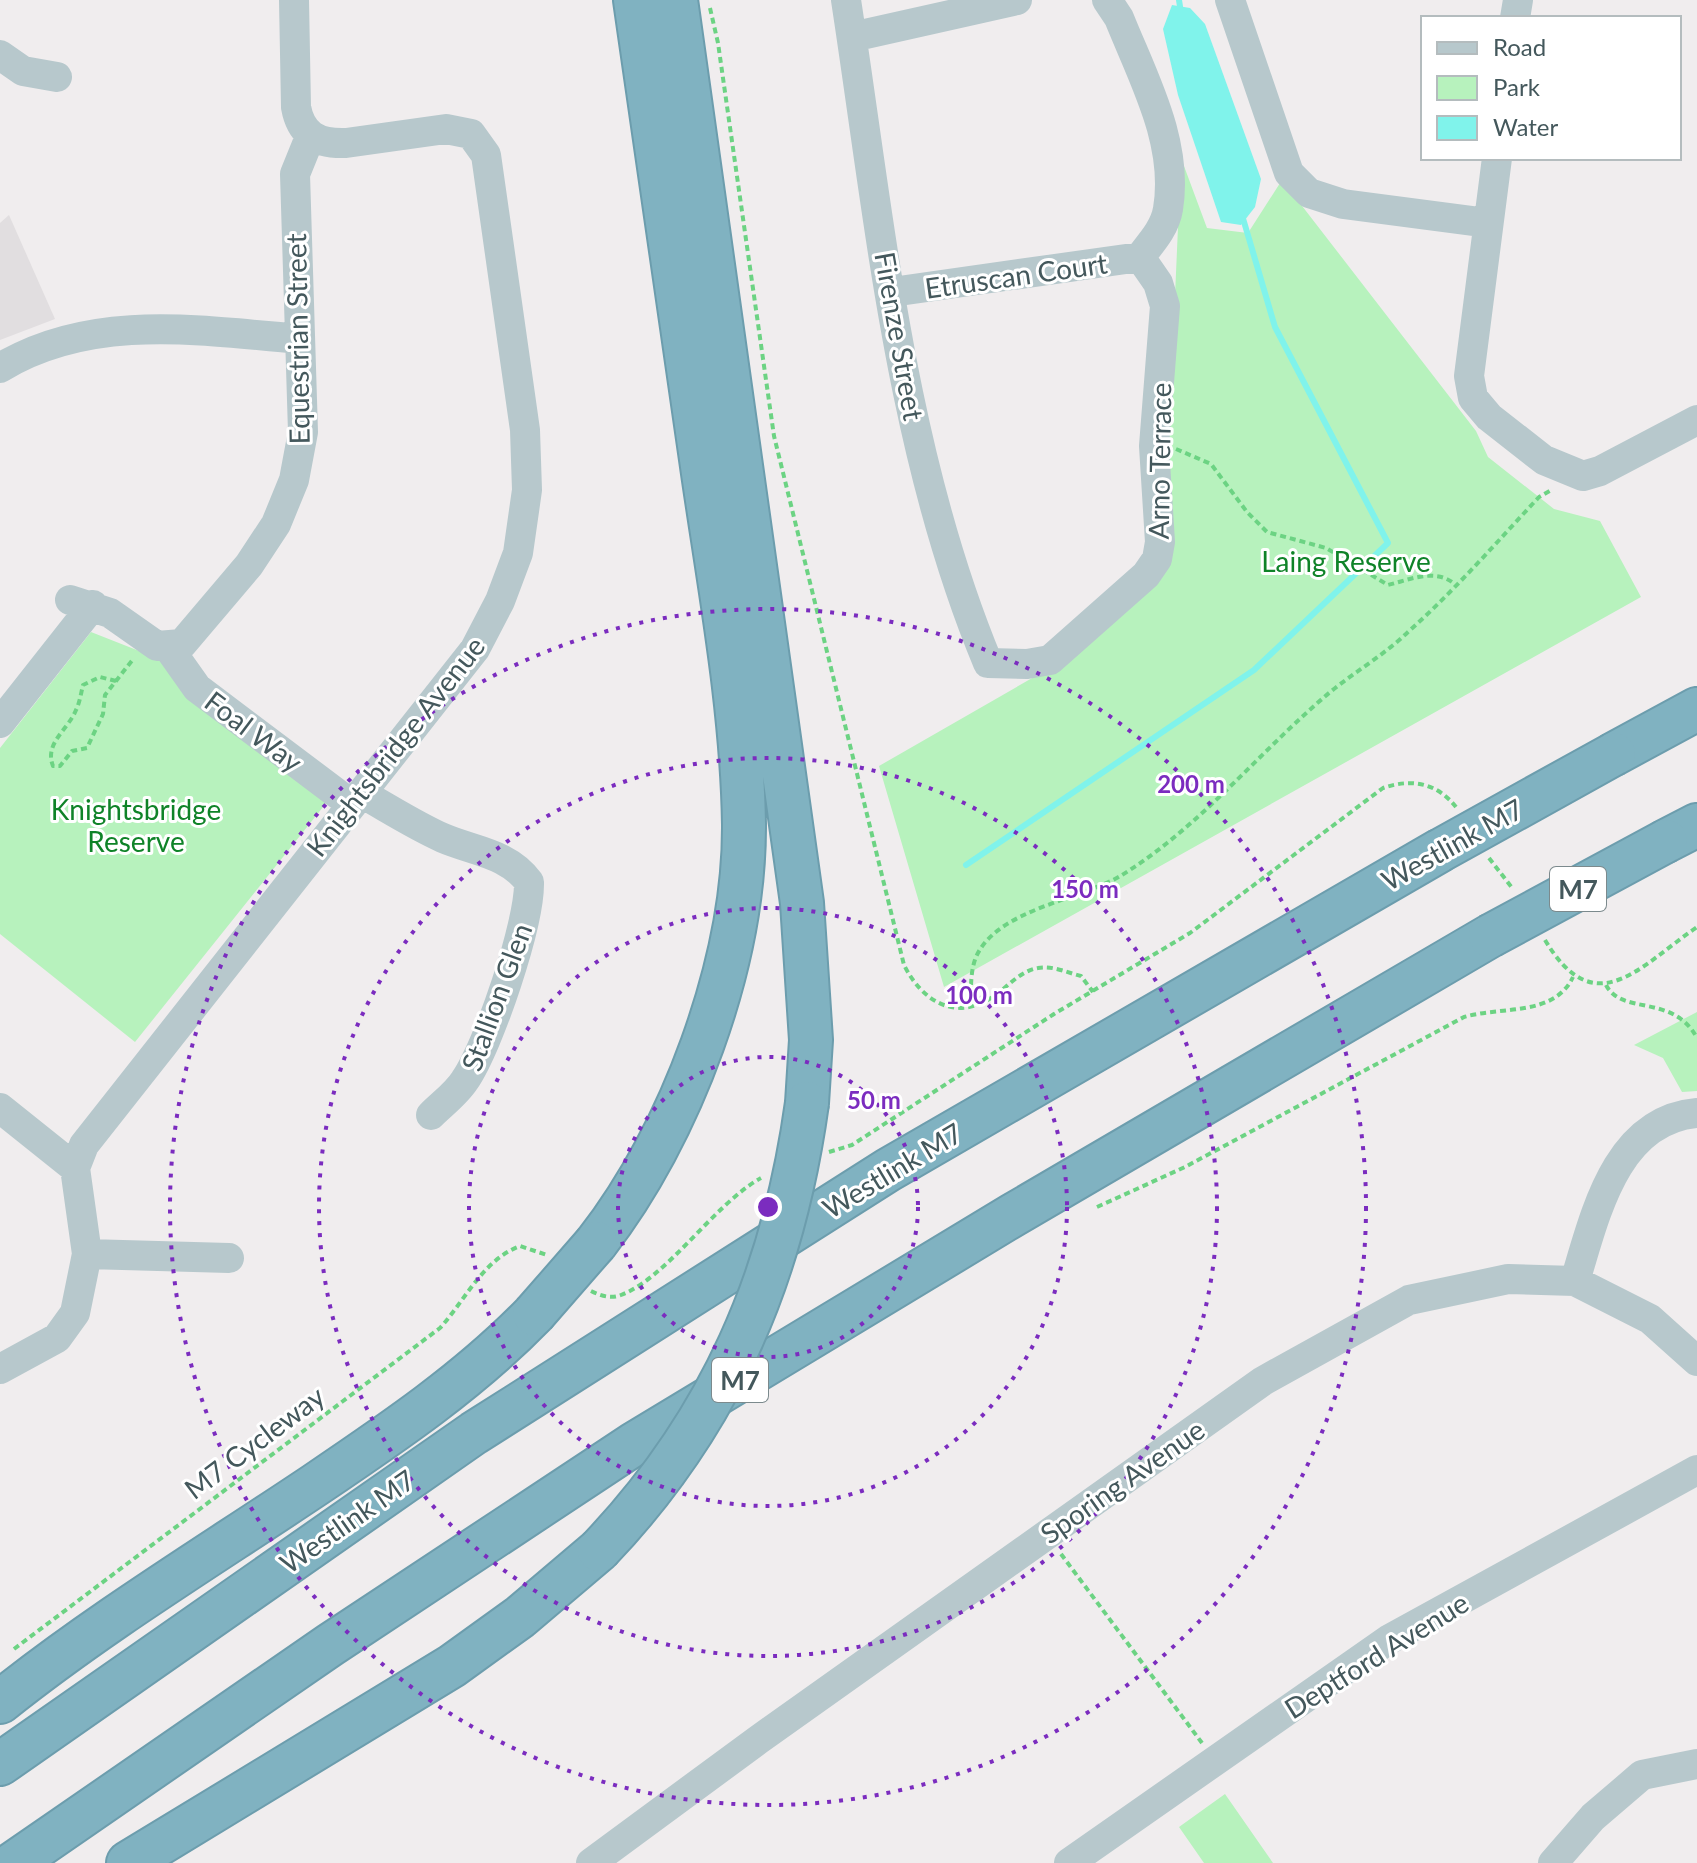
<svg xmlns="http://www.w3.org/2000/svg" width="1697" height="1863" viewBox="0 0 1697 1863" font-family="Lato,sans-serif">
<rect width="100%" height="100%" fill="#f0edee"/>
<path fill="#e1dee0" d="M9 215 55 319 0 340V223Z"/>
<path fill="#b7f2bd" d="M1181 158 1207 228 1248 233 1282 180 1476 431 1488 457 1554 509 1600 521 1641 597 944 987 879 766 1081 650 1170 560 1168 457Z
M91 632 157 658 331 797 135 1042 0 934V748Z
M1697 1012V1091L1682 1092 1663 1058 1634 1045Z
M1225 1794 1273 1863H1204L1179 1827Z"/>
<path fill="#80f3eb" d="M1172 5 1190 8 1205 24 1261 179 1255 207 1241 225 1221 222 1178 95 1163 29Z"/>
<g fill="none" stroke-linecap="round" stroke-linejoin="round">
<path stroke="#80f3eb" stroke-width="6" d="M1179 0 1181 13
M966 865 1254 670 1388 543 1275 327 1242 215"/>
<g stroke="#6c9dad" stroke-width="46">
<path id="highway" d="M676 0 802 903 811 1040 807 1103
M1614 754 1697 709
M1666 841 1697 825
M596 1243C681 1134 745 963 744 824 742 702 718 580 701 459 679 306 657 153 635 0
M0 1702C99 1623 209 1556 315 1485 392 1433 469 1381 534 1314
M0 1764 474 1433 888 1170 1439 851
M14 1863 330 1645 634 1444 1013 1215 1490 936
M128 1863 452 1666 520 1617 599 1550"/>
</g>
<path stroke="#6cd383" stroke-width="4" stroke-dasharray="6 4" stroke-linecap="butt" d="M710 8 718 43 774 436 904 965C921 999 953 1022 991 998 1006 989 1019 971 1038 968 1052 965 1068 973 1081 976L1093 992
M1176 449 1211 464 1247 512 1267 532 1326 548 1388 585C1412 579 1437 567 1457 586
M116 681 100 677 83 685C81 693 80 702 76 710 68 730 44 743 53 766H60L72 751 87 748 103 714 105 695 134 658
M1489 858 1513 889
M1545 940C1595 1024 1639 967 1697 927
M1606 985C1622 1016 1673 993 1697 1038
M971 1005C971 989 970 972 976 957 997 909 1081 900 1122 875 1198 828 1255 757 1322 699 1349 675 1382 657 1408 632 1455 590 1496 543 1539 497L1553 489
M829 1152 852 1145 1054 1014 1190 933 1383 788C1412 778 1437 783 1456 807
M1097 1207 1185 1167 1464 1017C1501 1006 1554 1017 1573 977
M591 1291C601 1296 611 1299 621 1295 668 1277 714 1204 761 1178
M1061 1554 1202 1743
M14 1649 440 1328C466 1299 483 1260 520 1246L547 1255"/>
<path stroke="#b7c8cc" stroke-width="30" d="M846 0C880 222 901 454 988 663L1027 664 1050 660 1146 575 1157 559 1160 542 1154 446 1165 306 1158 283 1140 257
M1107 0 1119 18C1143 78 1179 142 1168 209 1165 228 1151 243 1140 257
M1230 0 1289 173 1309 193 1343 204 1488 223
M1515 18 1518 0
M852 37 1017 0
M0 55 23 71 57 77
M1497 158 1469 376 1473 398 1489 417 1544 460 1583 476 1600 471 1697 420
M892 292 1140 257
M0 368C90 313 198 330 299 339
M70 600 110 613 157 646 182 644 249 565 276 524 294 480 303 432 295 174 310 137
M168 647 197 688 351 804
M0 723 93 605
M361 793C388 808 414 825 443 838 473 851 508 853 529 882 530 923 489 1045 465 1080 457 1093 442 1104 431 1115
M0 1108 75 1168
M87 1254 229 1258
M1575 1281C1595 1216 1615 1120 1697 1113
M0 1369 57 1338 75 1313 87 1254 75 1168 84 1145 475 649 500 601 518 553 527 490 525 430 486 155 471 134 446 129 346 143C318 144 301 135 296 107L294 0
M591 1863 758 1740 1263 1381 1409 1300 1508 1279 1575 1281 1650 1319 1697 1361
M1069 1863 1388 1640 1697 1470
M1553 1863 1593 1817 1642 1775 1697 1764"/>
<use href="#highway" stroke="#80b2c1" stroke-width="42"/>
<g stroke="#6c9dad" stroke-width="46" stroke-linecap="butt">
<path id="highway-bridge" d="M1439 851 1614 754
M1490 936 1666 841
M534 1314 596 1243
M599 1550C721 1422 783 1277 807 1103"/>
</g>
<use href="#highway-bridge" stroke="#80b2c1" stroke-width="42"/>
</g>
<g fill="none" stroke="#7b2cbf" stroke-width="4" stroke-dasharray="4 8">
<circle cx="768" cy="1207" r="150"/>
<circle cx="768" cy="1207" r="299"/>
<circle cx="768" cy="1207" r="449"/>
<circle cx="768" cy="1207" r="598"/>
</g>
<g text-anchor="middle" dominant-baseline="central" stroke-width="6" stroke-linejoin="round" paint-order="stroke">
<g fill="#fff" stroke="#7c8a8d" stroke-width="2">
<rect x="1550" y="867" width="56" height="44" rx="6"/>
<rect x="712" y="1358" width="56" height="44" rx="6"/>
</g>
<g font-size="26" font-weight="bold" fill="#44585c">
<text x="1578" y="889">M7</text>
<text x="740" y="1380">M7</text>
</g>
<g font-size="28" fill="#44585c" stroke="#fff">
<text transform="translate(1016 275) rotate(-8)">Etruscan Court</text>
<text transform="translate(900 336) rotate(80)">Firenze Street</text>
<text transform="translate(297 339) rotate(-91)">Equestrian Street</text>
<text transform="translate(1159 461) rotate(-89)">Arno Terrace</text>
<text transform="translate(254 731) rotate(37)">Foal Way</text>
<text transform="translate(395 746) rotate(-52)">Knightsbridge Avenue</text>
<text transform="translate(1452 844) rotate(-29)">Westlink M7</text>
<text transform="translate(496 997) rotate(-70)">Stallion Glen</text>
<text transform="translate(892 1170) rotate(-31)">Westlink M7</text>
<text transform="translate(254 1442) rotate(-37)">M7 Cycleway</text>
<text transform="translate(1122 1481) rotate(-35)">Sporing Avenue</text>
<text transform="translate(347 1521) rotate(-35)">Westlink M7</text>
<text transform="translate(1376 1655) rotate(-32)">Deptford Avenue</text>
</g>
<g font-size="28" fill="#0f8328" stroke="#fff">
<text x="1346" y="561">Laing Reserve</text>
<text x="136" y="809">Knightsbridge<tspan x="136" dy="32">Reserve</tspan></text>
</g>
</g>
<circle cx="768" cy="1207" r="12" fill="#7b2cbf" stroke="#fff" stroke-width="4"/>
<g font-size="24" text-anchor="middle" font-weight="bold" fill="#7b2cbf" stroke="#fff" stroke-width="6" stroke-linejoin="round" paint-order="stroke">
<text x="1191" y="793">200 m</text>
<text x="1085" y="898">150 m</text>
<text x="979" y="1004">100 m</text>
<text x="874" y="1109">50 m</text>
</g>
<rect x="1421" y="16" width="260" height="144" fill="#ffffff" stroke="#b4bcbe" stroke-width="2"/>
<rect x="1437" y="42" width="40" height="12" fill="#b7c8cc" stroke="#b4bcbe" stroke-width="2"/>
<text x="1493" y="56" font-size="24" fill="#44585c">Road</text>
<rect x="1437" y="76" width="40" height="24" fill="#b7f2bd" stroke="#b4bcbe" stroke-width="2"/>
<text x="1493" y="96" font-size="24" fill="#44585c">Park</text>
<rect x="1437" y="116" width="40" height="24" fill="#80f3eb" stroke="#b4bcbe" stroke-width="2"/>
<text x="1493" y="136" font-size="24" fill="#44585c">Water</text>
</svg>
